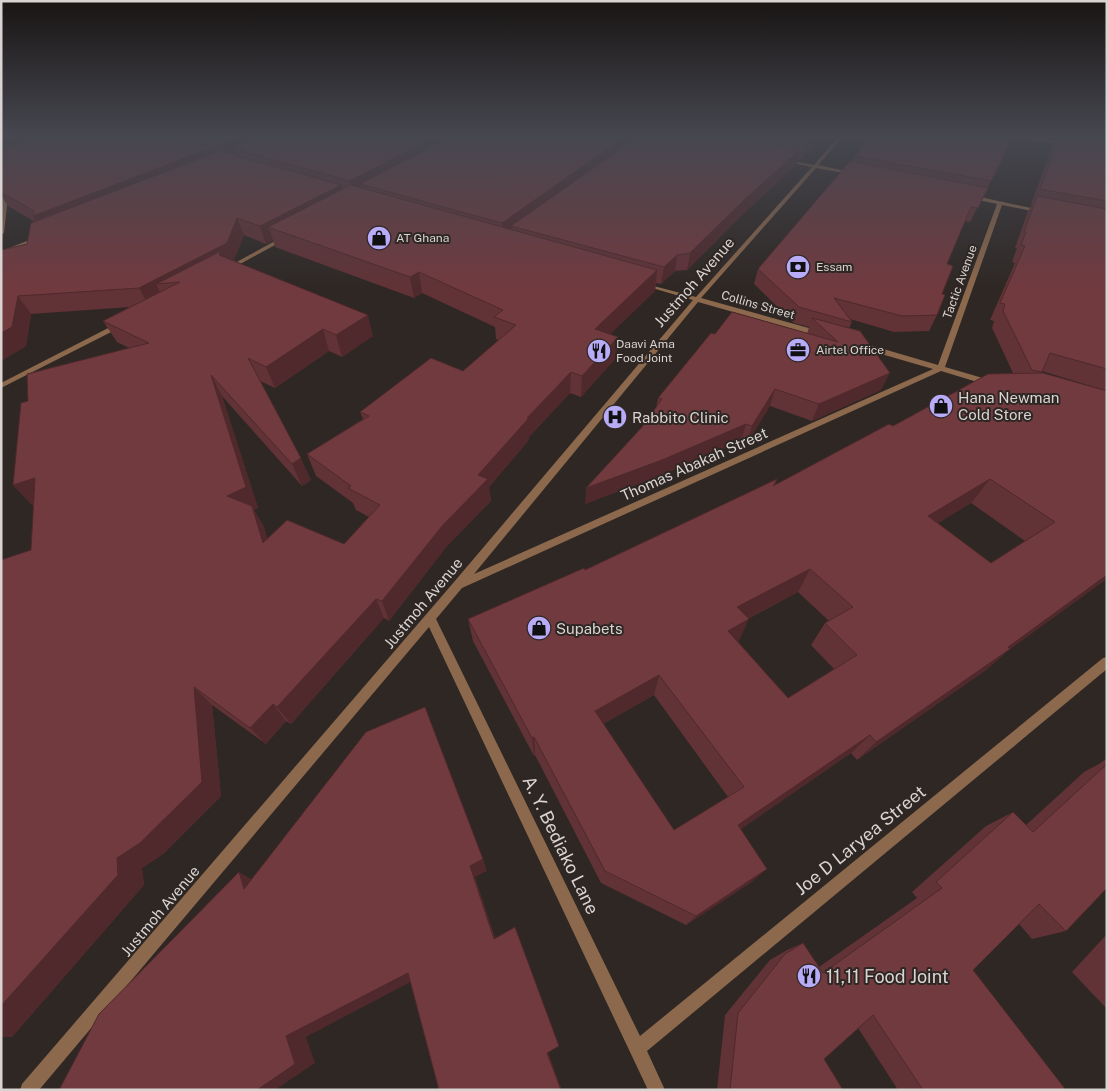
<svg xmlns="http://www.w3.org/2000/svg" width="1108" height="1091" viewBox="0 0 1108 1091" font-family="'Public Sans',sans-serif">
<rect width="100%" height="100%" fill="#2e2724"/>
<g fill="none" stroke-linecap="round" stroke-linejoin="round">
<path fill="#8c684c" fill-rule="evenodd" d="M6 186 9 188 4 233 1 235V206L3 188Z"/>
<path fill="#8c684c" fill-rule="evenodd" d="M839 136H844L818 165 855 173V175L816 168 701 298 823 332V336H817L698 302 474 574 933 369 857 347V343H863L938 365 997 204 969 198V196L971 195 1045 211 1042 213 1002 205 945 367 993 381V385H987L941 371 462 588 436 619 640 1036 1103 658 1107 657V669L647 1051 665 1090H648L429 627 39 1090H20L22 1084 454 582 693 300 642 285V283L696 297 812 167 782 161V159L814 165Z
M1012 136H1026L1068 144 1066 145Z
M40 236 43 238 42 239 1 255V251Z
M284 236 287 238 286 239 229 270 224 269Z
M118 323 125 325 1 388V383Z"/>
</g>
<path fill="#613236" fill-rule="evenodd" d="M1 136H826L802 159H798L796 165 743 214 687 270 675 271 661 284 656 283 655 291 610 334 616 358 581 397 570 393 529 437V440L489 487 491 501 447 546 389 621 384 618 291 724 286 721 266 744 212 705 221 796 163 854 142 868 144 885 12 1037 31 550 34 507 13 485 28 401 129 348 117 342 103 321 130 307 31 314 26 346 1 361 27 244 35 222 8 206 1 195V160L2 161V158H1ZM244 235 266 244 273 240 275 247 414 298 422 293 495 327 496 339 499 340 463 371 360 412 363 419 307 454 316 476 353 503 356 510 369 517 344 544 267 539 264 527 254 510 258 508 222 396 302 486 311 480 260 381 275 388 329 351 342 357 373 336 234 260Z
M1014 136 970 222 965 221 947 264 937 315 929 331 894 332 850 319 852 322 849 328 881 390 812 421 770 406 747 443 741 441 659 476 585 504 656 408 658 398 715 334H807L809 327 794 323 754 284 758 269 853 162 855 156Z
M1057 136H1107V391L1042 371 1041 373 1107 391 1010 649 986 670 857 760 851 753 741 829 753 881 686 925 601 883 535 755 534 756 473 641 468 619 585 570 777 479 775 485 893 426 1013 373 992 328 994 321 990 320 1015 263 1012 262 1017 248H1015L1028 211 1032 205 1031 204 1053 145 1056 139H1055ZM971 503 1025 541 991 563 938 523ZM798 592 829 621 825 623 811 645 834 669 788 698 738 642 748 619ZM654 695 728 797 674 830 603 724Z
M1107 758V888L1066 931 1032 939 1019 924 973 970 1066 1090H898L858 1028 824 1059 843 1090H717L725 1015 770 960 787 950 803 943 819 967 917 898 912 892 986 826 1013 812 1026 825 1084 772 1099 764Z
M1107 934V1009L1072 972Z"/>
<path fill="#4f292c" d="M22 136H87L1 158V142Z
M244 136H284L231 148 235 157 226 160 221 145Z
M437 136H466L360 184 362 192 354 196 350 181Z
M626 136H645L511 226 512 232 503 239 502 223Z
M815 136H826L802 159 806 145Z
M211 148 217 163 43 232 33 216Z
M800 150 796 165 743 214 687 270 690 253 746 198Z
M341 185 345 202 268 227 273 240 266 244 260 226Z
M237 218 244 235 234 261 180 282 156 284 163 298 149 306 139 288Z
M677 255 675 271 661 284 664 267Z
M657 270 655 291 593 351 595 329Z
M419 272 422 293 414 298 410 277Z
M18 296 31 314 26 346 1 361V333Z
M368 315 373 336 342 357 336 335Z
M323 329 329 351 275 388 266 367Z
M618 337 616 358 581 397 582 376Z
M571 372 570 393 529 437V440L489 487 491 501 447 546 389 621 382 601 478 475 527 418Z
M890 373 881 390 812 421 819 404Z
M211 375 222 396 258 508 254 510 264 527 275 564 227 496Z
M775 389 770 406 747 443 752 426Z
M746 424 741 441 659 476 585 504 586 488Z
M301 458 311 480 302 486 292 464Z
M35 478 34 507 13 485Z
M990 479 971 503 911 540 928 516Z
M810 569 798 592 728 629 737 607Z
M1107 575V579L1005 653 1010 649 986 670 857 760 876 742Z
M376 599 384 618 291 724 277 707Z
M749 619 739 641 719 653 728 631Z
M659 675 654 695 592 730 595 711Z
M194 687 212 705 221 796 163 854 142 868 144 885 12 1037H1V1006L117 858Z
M273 704 286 721 266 744 250 728Z
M870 735 851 753 726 839 738 825Z
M534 737 535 755 534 756 532 738Z
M483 859 487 871 475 877 498 946 494 939 470 866Z
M767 869 753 881 686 925 696 916Z
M239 872 260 884 244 889Z
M408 973 418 978 306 1037 315 1063 275 1090H257L286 1036Z
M548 1052 562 1090H561L547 1053Z"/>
<path fill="#713a3f" stroke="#4f292c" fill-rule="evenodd" d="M1 136H22L1 142Z
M48 136H174L211 148 33 216 34 211 1 192V167L4 147Z
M193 136H244L221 145Z
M261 136H437L350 181 231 148Z
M452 136H626L502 223 360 184Z
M639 136H730L800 150 746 198 690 253 677 255 664 267 511 226Z
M762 136H815L806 145Z
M871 136H1014L991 181 855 156Z
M1059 136H1096L1107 138V201L1040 189Z
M220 151 341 185 260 226 237 218 227 243 139 288 18 296 12 327 1 333V250L27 244 31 223Z
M850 161 988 188 978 208 971 207 947 264 953 266 942 294 945 295 937 315 902 316 834 298 852 322 799 307 758 269Z
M351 185 657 270 595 329 618 337 582 376 571 372 527 418H529L478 475 488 479 443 525 382 601 376 599 277 707 273 704 250 728 194 687 202 782 140 843 117 858 118 875 1 1006V560L31 550 35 478 13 485 21 403 28 401 27 374 149 343 103 321 180 282 156 284 221 251 219 255 368 315 336 335 323 329 266 367 248 358 301 458 292 464 211 375 246 487 227 496 252 506 263 543 287 520 344 544 380 505 348 488 351 486 307 454 369 416 360 412 431 358 463 371 516 325 494 317 503 310 419 272 410 277 268 227Z
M1037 196 1107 209V369L1050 353 1042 372 1032 370 1003 311 1005 304 1000 303 1025 246 1021 245 1026 232H1024Z
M732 312 838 342 812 318 860 331 890 373 819 404 775 389 752 426 746 424 662 460 586 488 642 427 662 399 658 398 711 333 715 334Z
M1043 373 1107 391V575L1008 647 1010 649 876 742 870 735 738 825 767 869 696 916 605 871 534 737 532 738 468 619 584 568 585 570 777 479 773 486 889 424 893 426 988 374ZM990 479 1055 522 991 563 928 516ZM810 569 853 607 825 623 857 655 788 698 728 631 749 619 737 607ZM659 675 744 787 674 830 595 711Z
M425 707 483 859 470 866 494 939 515 927 559 1046 547 1053 561 1090H439L408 973 286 1036 295 1064 257 1090H59L99 1014 239 872 244 889 366 732Z
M1107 764V888L1066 931 1039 904 973 970 1066 1090H923L873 1015 824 1059 843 1090H730L738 1013 785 954 803 943 823 973 942 888 936 882 1013 812 1033 832Z"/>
<linearGradient id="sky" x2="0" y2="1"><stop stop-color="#191514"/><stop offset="0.47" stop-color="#464750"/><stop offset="1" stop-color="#464750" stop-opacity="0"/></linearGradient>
<rect width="1108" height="289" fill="url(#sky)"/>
<defs>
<g id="shop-disc" transform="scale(1.25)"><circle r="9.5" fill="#b8abf7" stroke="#2e2724"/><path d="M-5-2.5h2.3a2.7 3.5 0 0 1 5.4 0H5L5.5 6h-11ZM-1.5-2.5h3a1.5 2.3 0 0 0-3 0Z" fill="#111"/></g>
<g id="bank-disc" transform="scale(1.25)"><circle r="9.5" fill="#b8abf7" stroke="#2e2724"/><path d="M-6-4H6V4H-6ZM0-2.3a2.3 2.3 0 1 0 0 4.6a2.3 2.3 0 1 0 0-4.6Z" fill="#111"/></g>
<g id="office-disc" transform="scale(1.25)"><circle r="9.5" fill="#b8abf7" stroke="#2e2724"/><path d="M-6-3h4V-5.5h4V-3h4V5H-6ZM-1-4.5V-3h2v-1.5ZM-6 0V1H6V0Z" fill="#111"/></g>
<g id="restaurant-disc" transform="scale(1.25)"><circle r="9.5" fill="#b8abf7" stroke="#2e2724"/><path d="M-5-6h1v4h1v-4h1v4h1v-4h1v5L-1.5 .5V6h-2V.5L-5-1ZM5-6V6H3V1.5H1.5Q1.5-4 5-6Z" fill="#111"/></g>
<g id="hospital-disc" transform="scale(1.25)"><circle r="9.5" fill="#b8abf7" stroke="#2e2724"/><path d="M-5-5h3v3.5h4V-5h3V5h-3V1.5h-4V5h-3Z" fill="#111"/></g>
</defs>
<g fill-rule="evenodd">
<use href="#shop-disc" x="379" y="238"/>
<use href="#bank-disc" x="798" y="267"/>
<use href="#office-disc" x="798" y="350"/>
<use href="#restaurant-disc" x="599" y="351"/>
<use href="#shop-disc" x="941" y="406"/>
<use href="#hospital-disc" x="615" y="417"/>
<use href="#shop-disc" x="539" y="628"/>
<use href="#restaurant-disc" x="809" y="976"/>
</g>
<g text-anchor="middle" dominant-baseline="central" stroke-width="4" stroke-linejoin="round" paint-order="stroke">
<g font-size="12" fill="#d9d4d2" stroke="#2e2724" text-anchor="start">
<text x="396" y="238">AT Ghana</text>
<text x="816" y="267">Essam</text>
<text x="616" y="344">Daavi Ama<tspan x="616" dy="14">Food Joint</tspan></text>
<text x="816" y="350">Airtel Office</text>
</g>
<g font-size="12" fill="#d9d4d2" stroke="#2e2724">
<text transform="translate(960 282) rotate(-70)">Tactic Avenue</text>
<text transform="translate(758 305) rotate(16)">Collins Street</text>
</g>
<g font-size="15" fill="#d9d4d2" stroke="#2e2724">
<text transform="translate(694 282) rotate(-49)">Justmoh Avenue</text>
<text transform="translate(694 464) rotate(-24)">Thomas Abakah Street</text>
<text transform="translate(423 603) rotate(-50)">Justmoh Avenue</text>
<text transform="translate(160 911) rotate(-50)">Justmoh Avenue</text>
</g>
<g font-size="15" fill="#d9d4d2" stroke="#2e2724" text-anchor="start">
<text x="958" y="397">Hana Newman<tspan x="958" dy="17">Cold Store</tspan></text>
<text x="632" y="417">Rabbito Clinic</text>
<text x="556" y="628">Supabets</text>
</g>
<g font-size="18" fill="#d9d4d2" stroke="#2e2724">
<text transform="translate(860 840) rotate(-39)">Joe D Laryea Street</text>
<text transform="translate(561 845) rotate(64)">A. Y. Bediako Lane</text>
</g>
<g font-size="18" fill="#d9d4d2" stroke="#2e2724" text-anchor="start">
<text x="826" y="976">11,11 Food Joint</text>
</g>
</g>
<rect width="1108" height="1091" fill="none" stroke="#d9d4d2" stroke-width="5"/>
</svg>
